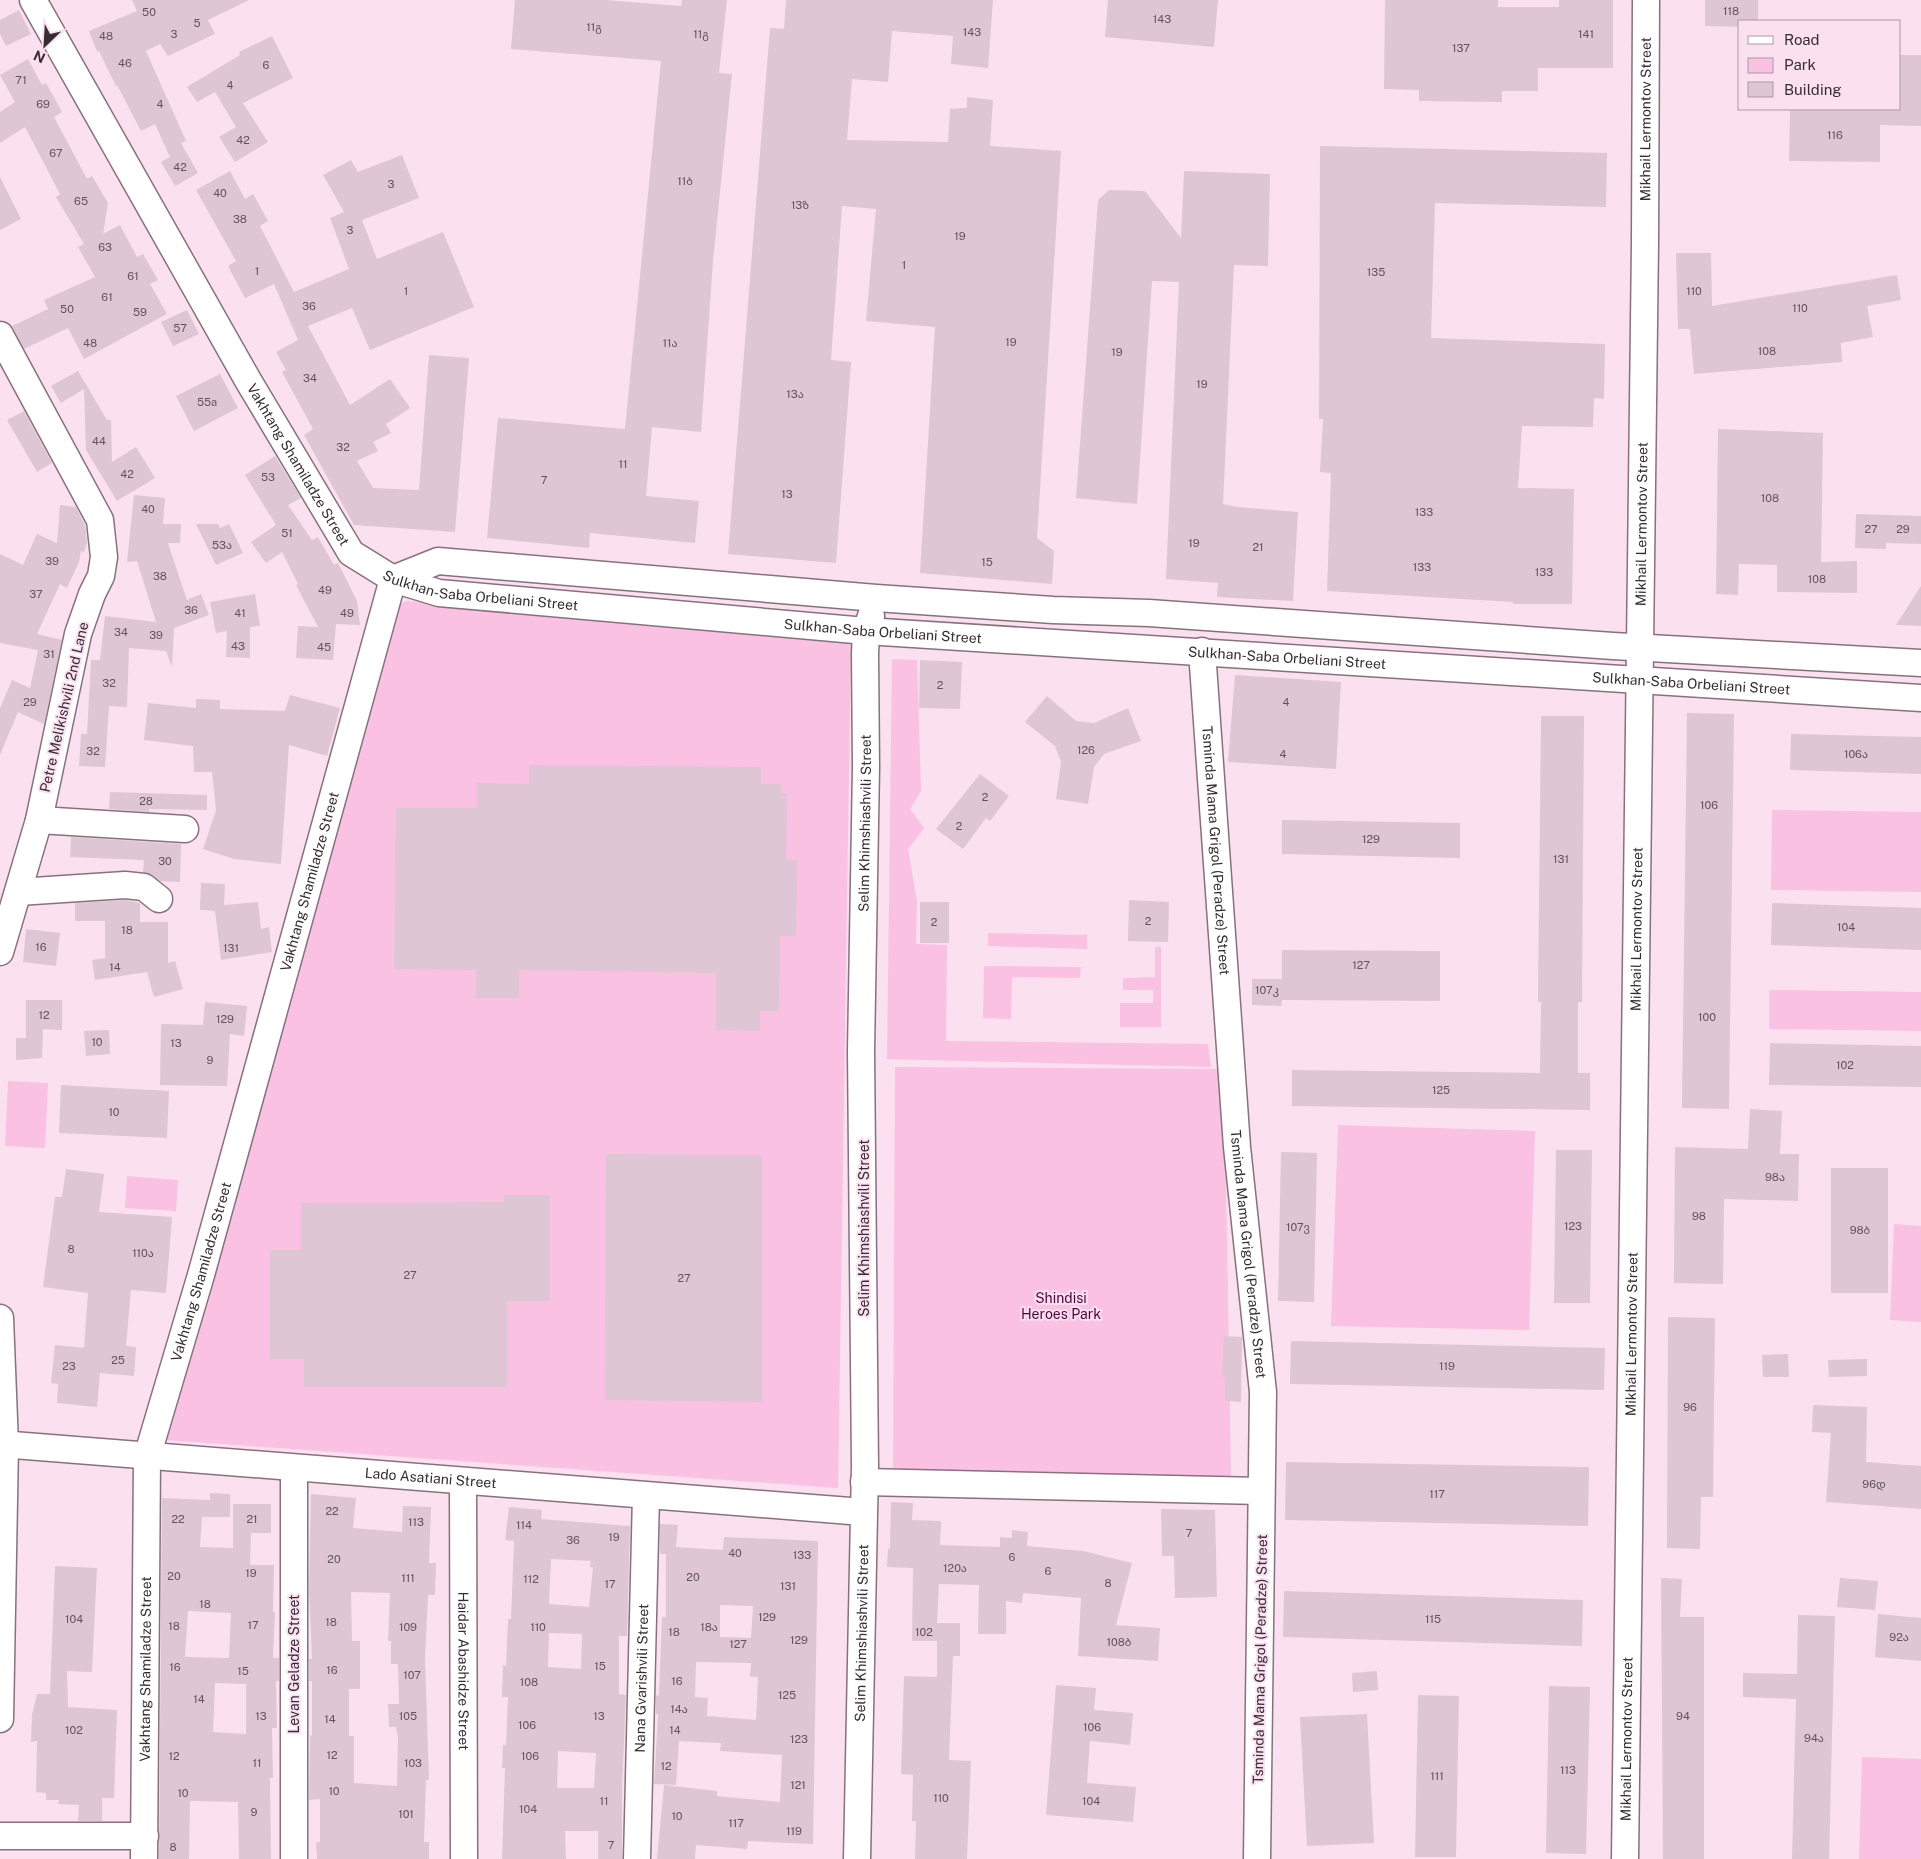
<svg xmlns="http://www.w3.org/2000/svg" width="1921" height="1859" viewBox="0 0 1921 1859" font-family="'Public Sans','Noto Sans Georgian',sans-serif">
<rect width="100%" height="100%" fill="#fbe1f0"/>
<path fill="#fac1e2" d="M406 601 851 641 838 1488 165 1440 392 610Z
M892 659 917 660 921 791 910 809 924 828 908 849 917 901 916 944 947 945 946 1041 1208 1044 1211 1067 887 1059Z
M1772 810 1921 812V892L1771 890Z
M988 933 1087 935V949L988 946Z
M1155 947H1161V1027H1120V1003H1153V990H1123V978L1155 977Z
M984 966 1081 967 1080 978 1012 977 1011 1019 983 1018Z
M1769 990 1921 992V1031L1769 1029Z
M895 1067 1224 1069 1231 1476 893 1472Z
M8 1081 48 1083 45 1148 5 1146Z
M1338 1125 1535 1131 1529 1330 1331 1326Z
M127 1176 178 1180 176 1211 125 1208Z
M1894 1224 1921 1226V1322L1890 1320Z
M1862 1757 1921 1759V1859H1859Z"/>
<path fill="#dec6d4" fill-rule="evenodd" d="M132 0H249L208 20 215 34 168 56 160 44 146 51 186 141 181 143 198 173 175 186 161 162 170 157 155 124 141 131 117 85 116 86 99 51 97 52 89 31 137 11Z
M515 0H605L681 6 682 0H727L719 73 732 74 713 261 701 432 652 427 646 496 699 501 695 543 590 533 589 548 487 538 498 418 625 429 661 61 511 49Z
M786 0H993L988 68 951 64 953 36 892 31 888 82 852 79 847 140 948 142 950 109 967 108V97L993 100 990 146 1061 151 1037 538 1054 551 1052 584 920 573 935 327 866 321 876 209 842 206 831 360 851 362 836 563 728 554 770 28 784 29Z
M1108 0H1218L1214 47 1105 37Z
M1385 0H1498V7H1559V0H1613V68H1538V91H1502V102L1419 101V90L1384 89Z
M1705 0H1758V21H1740V27L1705 26Z
M19 10 31 34 6 46 0 34V20Z
M272 36 293 78 243 103 268 142 235 162 219 137 236 127 215 92 197 102 187 87 240 55 239 52Z
M1900 55H1921V126L1880 125V162L1789 161 1790 109H1900Z
M28 59 42 85 46 83 62 112 54 117 87 179 92 176 108 203 103 234 120 225 137 257 143 254 158 280 150 284 167 314 84 359 68 328 24 349 12 326 48 309 44 300 95 277 78 247 84 244 56 197 60 194 25 127 0 143V112L15 102 0 75Z
M1320 146 1607 153 1606 207 1435 203 1431 338 1605 344 1604 399 1594 398 1593 427 1522 426 1518 488 1574 489 1572 604H1513V602L1327 591 1331 473 1320 472 1323 419H1319Z
M402 155 419 198 362 220 377 259 443 232 474 307 370 350 352 308 308 326 350 405 390 379 410 408 386 424 391 433 373 442 378 451 357 461 373 488 419 490 429 355 469 358 455 532 354 525 304 435 313 429 282 372 286 370 276 352 298 340 274 284 245 298 228 266 236 261 196 190 230 171 245 199 253 194 268 221 260 226 294 292 349 269 330 218 344 212 323 175 351 160 358 172Z
M1184 171 1270 174 1268 266 1234 265 1223 504 1237 507 1298 512 1293 601 1217 597 1218 583 1166 579 1179 282 1152 281 1137 504 1076 498 1098 200 1109 190 1145 191 1181 238Z
M0 177 21 219 0 230Z
M1676 253H1711L1712 306 1897 275 1901 300 1867 306 1873 337 1841 343 1842 362 1694 374 1690 329H1678Z
M187 310 199 334 173 346 161 322Z
M78 371 107 420H111L112 462 136 447 155 478 117 501 86 450 84 389 61 403 51 386Z
M220 374 238 408 194 431 176 396Z
M24 411 52 463 37 472 7 420Z
M1718 429 1823 433 1821 562 1857 561V593L1777 592V565L1739 564 1738 595 1716 594Z
M275 456 301 498 288 505 312 540 318 537 334 565 338 563 357 601 360 625 336 624 333 660 296 658 298 626 318 627 296 585 298 584 282 552 266 563 251 542 276 525 245 475Z
M134 495 165 498 163 524H181L180 543H168L187 600 201 594 209 615 174 628 172 667 166 651 129 648 127 707 109 706 105 767 79 766 81 734H87L91 660H100L105 616 156 622 137 561 127 562Z
M60 505 76 507 85 525 87 543 84 552 81 551 79 562 67 588 60 584 37 634 62 640 44 724 18 712 0 755V708L12 680 30 688 38 650 0 643V554L23 565 37 534 57 543Z
M1856 514 1921 516V544L1886 543V549L1855 548Z
M196 524H218L220 528 229 524 243 553 216 565Z
M1921 586V626L1896 625Z
M255 594 260 626 250 627V658L226 657 227 631 216 633 210 602Z
M920 660 962 662 960 709 919 708Z
M1235 675 1341 682 1336 769 1228 762Z
M290 695 340 708 327 756 289 745 281 864 234 859 203 849 216 810 212 772H194L193 746 144 740 148 703 196 708V699L220 700V709L285 711Z
M1047 696 1076 721 1094 723 1128 708 1141 741 1104 754 1094 767 1088 804 1056 799 1061 762 1055 746 1025 722Z
M1687 713 1734 714 1729 1109 1682 1108Z
M1541 716H1584L1582 1002H1578V1073H1590V1110L1292 1106V1070L1540 1073 1541 1002H1538Z
M1791 734 1921 737V774L1790 770Z
M529 765 761 767V784H781V793H787L786 860H797L796 936H780L779 1011H760V1031L716 1030V973L519 970V998H476V970L394 969 396 808H477V783L529 784Z
M980 774 1009 796 990 821 986 818 963 849 936 829Z
M110 792 207 795V810L149 809V812L109 809Z
M1282 820 1460 823V858L1282 854Z
M71 837 181 844 180 882 160 881 143 872 144 860 70 857Z
M201 883 225 884 224 905 258 902 261 929 269 927 272 952 221 960 215 911 200 910Z
M125 900 140 903V922H168V963L175 961 183 989 154 997 147 972 95 980 92 960 105 958V921H75V903Z
M1129 900 1169 902 1168 942 1128 941Z
M920 902H949V943H920Z
M1772 903 1921 908V950L1771 945Z
M26 929 60 933 56 966 23 962Z
M1282 950 1440 951V1001L1282 1000 1281 1006 1252 1005V979H1282Z
M26 1000H62V1030L43 1029 42 1058 16 1060V1038H26Z
M205 1002 247 1006 244 1036 230 1034 227 1086 160 1085 161 1024 203 1025Z
M109 1030 110 1054 86 1056 84 1031Z
M1770 1043 1921 1046V1087L1769 1085Z
M61 1085 169 1091 167 1138 59 1133Z
M1750 1109 1782 1111 1780 1154H1799L1798 1201 1724 1199 1723 1284 1674 1283 1675 1147 1748 1149Z
M1556 1150H1592L1590 1303H1554Z
M1281 1152 1317 1153 1314 1302 1278 1301Z
M606 1154 762 1155V1402L605 1400Z
M1831 1168H1888V1293H1831Z
M66 1169 104 1174 99 1212 172 1217 166 1293 131 1290 126 1346 136 1347 134 1376 100 1373 97 1407 57 1403 58 1384 51 1383 55 1345 84 1348 88 1293 43 1287 55 1197H62Z
M504 1195H550V1301H507V1387H304V1359H270V1250H301V1203L504 1202Z
M1668 1317 1715 1318 1713 1497H1701L1700 1549 1667 1548Z
M1224 1336 1242 1337 1241 1402 1225 1401V1377H1222Z
M1291 1341 1605 1348 1604 1390 1290 1384Z
M1788 1354 1789 1377H1763L1762 1355Z
M1867 1359V1376L1829 1377 1828 1360Z
M1813 1405 1867 1407 1866 1462 1921 1466V1509L1826 1502 1831 1433 1812 1432Z
M1286 1462 1589 1467 1588 1526 1285 1520Z
M210 1493 230 1494V1517H202L200 1547 233 1548V1504H271V1533H251L250 1565H274L273 1612H275L273 1658H279V1681H276L277 1728H272L273 1778H270L271 1859H239L238 1802 190 1801 189 1859H159L162 1498 210 1500ZM188 1611 231 1613 229 1658 185 1657ZM215 1683 246 1684V1734L213 1732Z
M311 1494 356 1498 353 1528 402 1532 403 1506 431 1507 429 1563H436L435 1595H428L425 1659 429 1780H426L424 1842H429V1859H317L316 1843 320 1842V1799L309 1800 310 1735 312 1736V1681H309V1659H312L309 1588ZM351 1592 390 1593 388 1641H391V1664H398L399 1704H388L389 1727H396L398 1737 397 1786 354 1783V1736H349V1689H360V1641H352Z
M891 1502 913 1503 912 1520 941 1521 940 1545 1000 1547V1537L1012 1538V1530L1028 1532 1027 1546 1083 1551 1132 1563 1116 1625 1160 1628 1158 1661 1078 1656 1081 1598 1023 1593 1022 1603 1006 1601V1634H978L979 1585 939 1584 937 1623H960V1656H953L949 1760 971 1761 967 1859H915L916 1821H912L913 1775 901 1774 904 1676 937 1677V1641H912L913 1568 887 1567 888 1549H890Z
M509 1507 542 1510 541 1519 630 1526 627 1636H619V1694L626 1695 622 1788V1859H598V1831H565L566 1859H502L505 1768H502L503 1745H506L508 1697H502L503 1665 506 1666 508 1619H511L514 1541 505 1540ZM551 1559 591 1561 590 1567H593L589 1607 549 1604ZM549 1633 582 1634 581 1669 548 1667ZM558 1751 596 1753 594 1788H557Z
M1161 1509 1215 1510 1217 1597 1175 1598 1174 1556H1162Z
M660 1524 678 1525 676 1547 723 1550 724 1537 818 1541 813 1844 748 1841 747 1849 696 1845 695 1859H657L664 1785 717 1791V1796L780 1802 782 1755 720 1751 721 1743 679 1741 676 1785 654 1784 658 1714H656V1696L659 1695 662 1617H666V1554H660ZM720 1605 753 1606 751 1638 720 1637ZM696 1662 751 1663 750 1677H758L756 1720 707 1716 708 1698 695 1697Z
M55 1566 97 1568 92 1672 67 1671 68 1707 117 1710 114 1798H102V1821H78L79 1805 58 1804 59 1800H46V1793L36 1792 37 1741 31 1742 32 1715 37 1694H50Z
M1661 1578 1682 1579 1680 1617H1704V1859H1663Z
M1840 1578 1878 1581 1875 1610 1837 1607Z
M1284 1591 1583 1600 1582 1646 1283 1637Z
M1878 1614 1921 1618V1661L1875 1657Z
M1798 1615 1835 1616 1829 1859H1792L1796 1699 1743 1697V1673L1797 1674Z
M1377 1671 1378 1690 1353 1692 1352 1673Z
M1056 1685 1096 1688 1094 1710 1133 1713 1130 1745 1090 1741 1087 1783 1136 1787 1133 1822 1046 1815Z
M1549 1686 1590 1687 1586 1854 1546 1853Z
M1418 1695 1459 1696 1456 1857H1415Z
M1367 1714 1374 1843 1307 1846 1300 1717Z"/>
<g fill="none" stroke-linecap="round" stroke-linejoin="round">
<g stroke="#87717e" stroke-width="29">
<g id="minor">
<path id="s1" d="M33 0 249 382 351 553 393 579 439 593 866 631 1921 698"/>
<path d="M0 335 100 520 104 557 101 576 92 594 78 634 39 820 0 952"/>
<path d="M393 579 438 561 876 598 1053 610 1149 613 1613 646 1921 663"/>
<path id="s2" d="M1202 651 1237 1147 1263 1392 1257 1859"/>
<path d="M39 820 185 829"/>
<path d="M18 892 125 885 144 887 159 899"/>
<path d="M0 1318 5 1445 0 1719"/>
<path id="s3" d="M0 1444 863 1512"/>
<path id="s4" d="M463 1482 464 1859"/>
<path d="M864 1482 1261 1491"/>
<path d="M0 1836H145"/>
<path id="s5" d="M144 1859 147 1457 201 1275 393 579"/>
<path d="M294 1859V1469"/>
<path id="s6" d="M637 1859 646 1496"/>
<path id="s7" d="M857 1859 865 1466 861 1051 866 767 865 654 866 631 871 616"/>
<path id="s8" d="M1625 1859 1645 242 1646 0"/>
</g>
</g>
<use href="#minor" stroke="#fff" stroke-width="26"/>
</g>
<g text-anchor="middle" dominant-baseline="central" stroke-width="4" stroke-linejoin="round" paint-order="stroke">
<g font-size="11" fill="#60535a">
<text x="1731" y="11">118</text>
<text x="149" y="12">50</text>
<text x="1162" y="19">143</text>
<text x="197" y="23">5</text>
<text x="594" y="27">11გ</text>
<text x="972" y="32">143</text>
<text x="174" y="34">3</text>
<text x="701" y="34">11გ</text>
<text x="1586" y="34">141</text>
<text x="106" y="36">48</text>
<text x="1461" y="48">137</text>
<text x="125" y="63">46</text>
<text x="266" y="65">6</text>
<text x="21" y="80">71</text>
<text x="230" y="85">4</text>
<text x="43" y="104">69</text>
<text x="160" y="104">4</text>
<text x="1835" y="135">116</text>
<text x="243" y="140">42</text>
<text x="56" y="153">67</text>
<text x="180" y="167">42</text>
<text x="685" y="181">11ბ</text>
<text x="391" y="184">3</text>
<text x="220" y="193">40</text>
<text x="81" y="201">65</text>
<text x="800" y="205">13ზ</text>
<text x="240" y="219">38</text>
<text x="350" y="230">3</text>
<text x="960" y="236">19</text>
<text x="105" y="247">63</text>
<text x="904" y="265">1</text>
<text x="257" y="271">1</text>
<text x="1376" y="272">135</text>
<text x="133" y="276">61</text>
<text x="406" y="291">1</text>
<text x="1694" y="291">110</text>
<text x="107" y="297">61</text>
<text x="309" y="306">36</text>
<text x="1800" y="308">110</text>
<text x="67" y="309">50</text>
<text x="140" y="312">59</text>
<text x="180" y="328">57</text>
<text x="1011" y="342">19</text>
<text x="90" y="343">48</text>
<text x="670" y="343">11ა</text>
<text x="1767" y="351">108</text>
<text x="1117" y="352">19</text>
<text x="310" y="378">34</text>
<text x="1202" y="384">19</text>
<text x="795" y="394">13ა</text>
<text x="207" y="402">55a</text>
<text x="99" y="441">44</text>
<text x="343" y="447">32</text>
<text x="623" y="464">11</text>
<text x="127" y="474">42</text>
<text x="268" y="477">53</text>
<text x="544" y="480">7</text>
<text x="787" y="494">13</text>
<text x="1770" y="498">108</text>
<text x="148" y="509">40</text>
<text x="1424" y="512">133</text>
<text x="1871" y="529">27</text>
<text x="1903" y="529">29</text>
<text x="287" y="533">51</text>
<text x="1194" y="543">19</text>
<text x="222" y="545">53ა</text>
<text x="1258" y="547">21</text>
<text x="52" y="561">39</text>
<text x="987" y="562">15</text>
<text x="1422" y="567">133</text>
<text x="1544" y="572">133</text>
<text x="160" y="576">38</text>
<text x="1817" y="579">108</text>
<text x="325" y="590">49</text>
<text x="36" y="594">37</text>
<text x="191" y="610">36</text>
<text x="240" y="613">41</text>
<text x="347" y="613">49</text>
<text x="121" y="632">34</text>
<text x="156" y="635">39</text>
<text x="238" y="646">43</text>
<text x="324" y="647">45</text>
<text x="49" y="654">31</text>
<text x="109" y="683">32</text>
<text x="940" y="685">2</text>
<text x="30" y="702">29</text>
<text x="1286" y="702">4</text>
<text x="1086" y="750">126</text>
<text x="93" y="751">32</text>
<text x="1283" y="754">4</text>
<text x="1856" y="754">106ა</text>
<text x="985" y="797">2</text>
<text x="146" y="801">28</text>
<text x="1709" y="805">106</text>
<text x="959" y="826">2</text>
<text x="1371" y="839">129</text>
<text x="1561" y="859">131</text>
<text x="165" y="861">30</text>
<text x="1148" y="921">2</text>
<text x="934" y="922">2</text>
<text x="1846" y="927">104</text>
<text x="127" y="930">18</text>
<text x="41" y="947">16</text>
<text x="231" y="948">131</text>
<text x="1361" y="965">127</text>
<text x="115" y="967">14</text>
<text x="1267" y="990">107კ</text>
<text x="44" y="1015">12</text>
<text x="1707" y="1017">100</text>
<text x="225" y="1019">129</text>
<text x="97" y="1042">10</text>
<text x="176" y="1043">13</text>
<text x="210" y="1060">9</text>
<text x="1845" y="1065">102</text>
<text x="1441" y="1090">125</text>
<text x="114" y="1112">10</text>
<text x="1775" y="1177">98ა</text>
<text x="1699" y="1216">98</text>
<text x="1573" y="1226">123</text>
<text x="1298" y="1227">107ვ</text>
<text x="1860" y="1230">98ბ</text>
<text x="71" y="1249">8</text>
<text x="143" y="1253">110ა</text>
<text x="410" y="1275">27</text>
<text x="684" y="1278">27</text>
<text x="118" y="1360">25</text>
<text x="69" y="1366">23</text>
<text x="1447" y="1366">119</text>
<text x="1690" y="1407">96</text>
<text x="1874" y="1484">96დ</text>
<text x="1437" y="1494">117</text>
<text x="332" y="1511">22</text>
<text x="178" y="1519">22</text>
<text x="252" y="1519">21</text>
<text x="416" y="1522">113</text>
<text x="524" y="1525">114</text>
<text x="1189" y="1533">7</text>
<text x="614" y="1537">19</text>
<text x="573" y="1540">36</text>
<text x="735" y="1553">40</text>
<text x="802" y="1555">133</text>
<text x="1012" y="1557">6</text>
<text x="334" y="1559">20</text>
<text x="955" y="1568">120ა</text>
<text x="1048" y="1571">6</text>
<text x="251" y="1573">19</text>
<text x="174" y="1576">20</text>
<text x="693" y="1577">20</text>
<text x="408" y="1578">111</text>
<text x="531" y="1579">112</text>
<text x="1108" y="1583">8</text>
<text x="610" y="1584">17</text>
<text x="788" y="1586">131</text>
<text x="205" y="1604">18</text>
<text x="767" y="1617">129</text>
<text x="74" y="1619">104</text>
<text x="1433" y="1619">115</text>
<text x="331" y="1622">18</text>
<text x="253" y="1625">17</text>
<text x="174" y="1626">18</text>
<text x="408" y="1627">109</text>
<text x="538" y="1627">110</text>
<text x="709" y="1627">18ა</text>
<text x="674" y="1632">18</text>
<text x="924" y="1632">102</text>
<text x="1899" y="1637">92ა</text>
<text x="799" y="1640">129</text>
<text x="1119" y="1642">108ბ</text>
<text x="738" y="1644">127</text>
<text x="600" y="1666">15</text>
<text x="175" y="1667">16</text>
<text x="332" y="1670">16</text>
<text x="243" y="1671">15</text>
<text x="412" y="1675">107</text>
<text x="677" y="1681">16</text>
<text x="529" y="1682">108</text>
<text x="787" y="1695">125</text>
<text x="199" y="1699">14</text>
<text x="679" y="1709">14ა</text>
<text x="261" y="1716">13</text>
<text x="408" y="1716">105</text>
<text x="599" y="1716">13</text>
<text x="1683" y="1716">94</text>
<text x="330" y="1719">14</text>
<text x="527" y="1725">106</text>
<text x="1092" y="1727">106</text>
<text x="74" y="1730">102</text>
<text x="675" y="1730">14</text>
<text x="1814" y="1738">94ა</text>
<text x="799" y="1739">123</text>
<text x="332" y="1755">12</text>
<text x="174" y="1756">12</text>
<text x="530" y="1756">106</text>
<text x="257" y="1763">11</text>
<text x="413" y="1763">103</text>
<text x="666" y="1766">12</text>
<text x="1568" y="1770">113</text>
<text x="1437" y="1776">111</text>
<text x="798" y="1785">121</text>
<text x="334" y="1791">10</text>
<text x="183" y="1793">10</text>
<text x="941" y="1798">110</text>
<text x="604" y="1801">11</text>
<text x="1091" y="1801">104</text>
<text x="528" y="1809">104</text>
<text x="254" y="1812">9</text>
<text x="406" y="1814">101</text>
<text x="677" y="1816">10</text>
<text x="736" y="1823">117</text>
<text x="794" y="1831">119</text>
<text x="611" y="1845">7</text>
<text x="173" y="1847">8</text>
</g>
<g font-size="14" fill="#362d32" stroke="#fbe1f0">
<text stroke="none"><textPath href="#s8" startOffset="1740">Mikhail Lermontov Street</textPath></text>
<text stroke="none"><textPath href="#s1" startOffset="535">Vakhtang Shamiladze Street</textPath></text>
<text stroke="none"><textPath href="#s8" startOffset="1335">Mikhail Lermontov Street</textPath></text>
<text stroke="none"><textPath href="#s1" startOffset="776">Sulkhan-Saba Orbeliani Street</textPath></text>
<text stroke="none"><textPath href="#s1" startOffset="1181">Sulkhan-Saba Orbeliani Street</textPath></text>
<text stroke="none"><textPath href="#s1" startOffset="1586">Sulkhan-Saba Orbeliani Street</textPath></text>
<text stroke="none"><textPath href="#s1" startOffset="1991">Sulkhan-Saba Orbeliani Street</textPath></text>
<text transform="translate(64 707) rotate(-77)">Petre Melikishvili 2nd Lane</text>
<text stroke="none"><textPath href="#s7" startOffset="1036">Selim Khimshiashvili Street</textPath></text>
<text stroke="none"><textPath href="#s2" startOffset="200">Tsminda Mama Grigol (Peradze) Street</textPath></text>
<text stroke="none"><textPath href="#s5" startOffset="1000">Vakhtang Shamiladze Street</textPath></text>
<text stroke="none"><textPath href="#s8" startOffset="930">Mikhail Lermontov Street</textPath></text>
<text transform="translate(864 1228) rotate(-90)">Selim Khimshiashvili Street</text>
<text stroke="none"><textPath href="#s2" startOffset="605">Tsminda Mama Grigol (Peradze) Street</textPath></text>
<text stroke="none"><textPath href="#s5" startOffset="595">Vakhtang Shamiladze Street</textPath></text>
<text stroke="none"><textPath href="#s8" startOffset="525">Mikhail Lermontov Street</textPath></text>
<text stroke="none"><textPath href="#s3" startOffset="432">Lado Asatiani Street</textPath></text>
<text stroke="none"><textPath href="#s7" startOffset="226">Selim Khimshiashvili Street</textPath></text>
<text transform="translate(1260 1659) rotate(-89)">Tsminda Mama Grigol (Peradze) Street</text>
<text transform="translate(294 1664) rotate(-90)">Levan Geladze Street</text>
<text stroke="none"><textPath href="#s5" startOffset="190">Vakhtang Shamiladze Street</textPath></text>
<text stroke="none"><textPath href="#s4" startOffset="189">Haidar Abashidze Street</textPath></text>
<text stroke="none"><textPath href="#s6" startOffset="181">Nana Gvarishvili Street</textPath></text>
<text stroke="none"><textPath href="#s8" startOffset="120">Mikhail Lermontov Street</textPath></text>
</g>
<g font-size="14" fill="#53003d" stroke="#fbe1f0">
<text x="1061" y="1298">Shindisi<tspan x="1061" dy="16">Heroes Park</tspan></text>
</g>
</g>
<rect x="1738" y="20" width="162" height="90" fill="#fbe1f0" stroke="#ac99a4"/>
<rect x="1748" y="36" width="25" height="8" fill="#ffffff" stroke="#ac99a4"/>
<text x="1784" y="45" font-size="15" fill="#362d32">Road</text>
<rect x="1748" y="58" width="25" height="15" fill="#fac1e2" stroke="#ac99a4"/>
<text x="1784" y="70" font-size="15" fill="#362d32">Park</text>
<rect x="1748" y="82" width="25" height="15" fill="#dec6d4" stroke="#ac99a4"/>
<text x="1784" y="95" font-size="15" fill="#362d32">Building</text>
<g transform="translate(45 45) rotate(205)" stroke="#fbe1f0" stroke-width="4" paint-order="stroke">
<path d="M0-4L9 19L0 12L-9 19Z" fill="#362d32"/>
<text y="-8" font-size="14" font-weight="bold" text-anchor="middle" fill="#362d32">N</text>
</g>
</svg>
